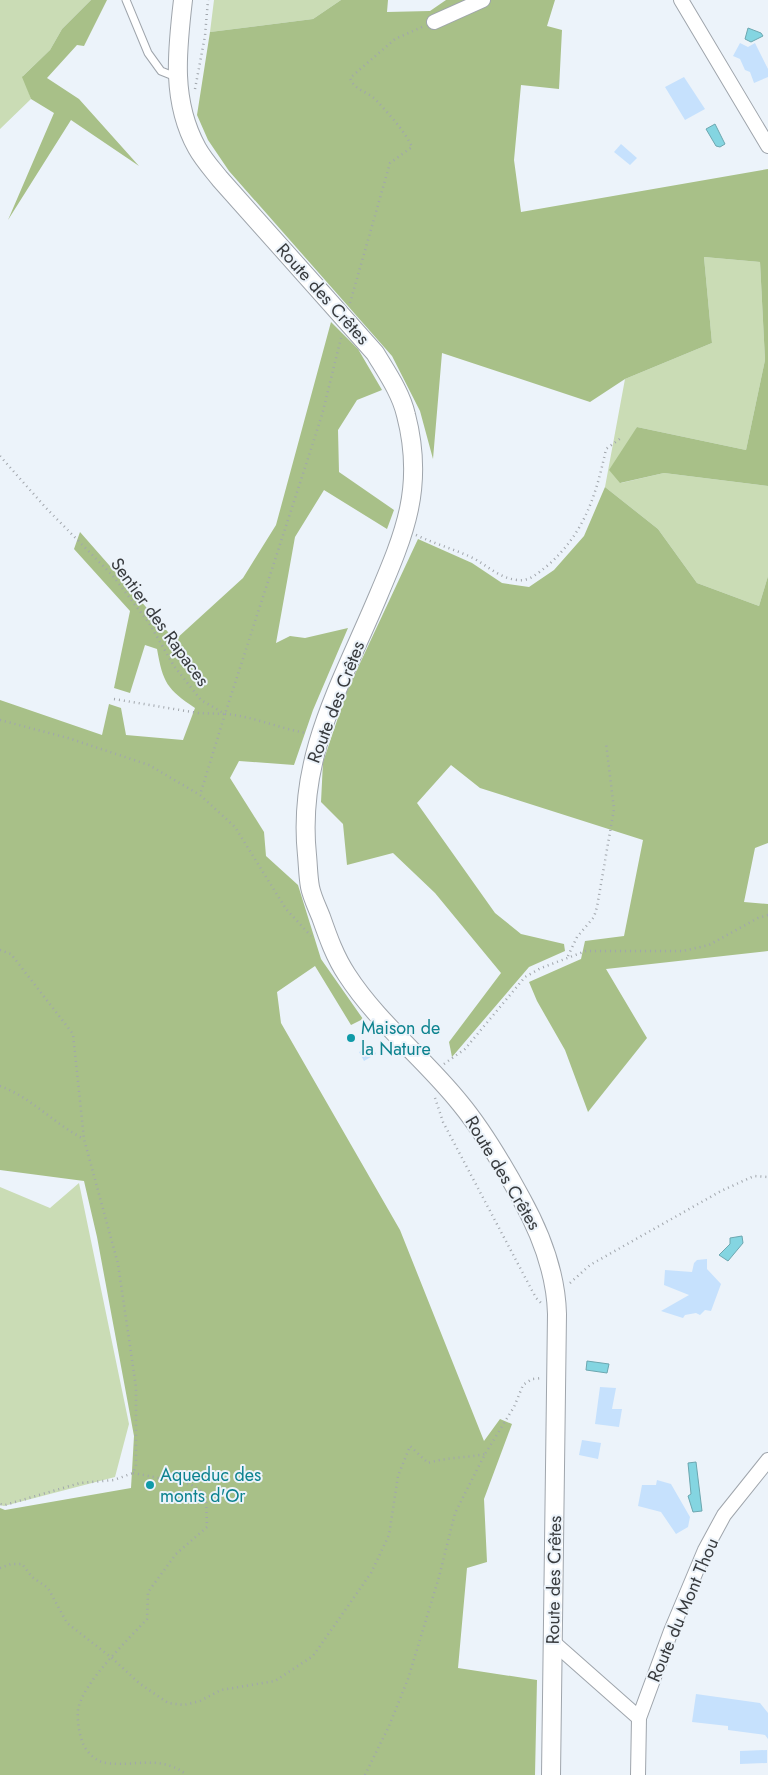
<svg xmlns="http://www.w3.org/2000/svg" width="768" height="1775" viewBox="0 0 768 1775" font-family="Jost,sans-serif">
<rect width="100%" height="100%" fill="#ecf3fa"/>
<path fill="#cadcb5" d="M0 0H91L62 29 50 50 23 76 31 99 0 129Z
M214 0H341L313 19 210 32Z
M704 257 760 262 765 360 746 450 637 427 621 483 664 473 768 486V576L759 606 697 583 658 529 605 487 625 379 712 343Z
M79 1183 129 1424 115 1477 4 1506 0 1505V1187L50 1208Z"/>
<path fill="#a8c088" d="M91 0H107L84 46 77 45 47 78 79 99 139 166 71 120 8 220 54 113 31 99 22 77 50 50 62 29Z
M341 0H388L387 12 430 11 446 0H555L547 26 562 30 559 89 521 85 514 160 521 212 768 169V486L664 473 620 483 609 470 637 427 746 450 765 360 760 262 704 257 712 343 625 379 590 402 442 353 433 459 420 411 392 356 229 171 208 140 197 115 210 32 313 19Z
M331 322 358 349 382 390 357 400 338 430 339 472 394 510 387 529 324 490 295 537 276 643 290 636 305 638 348 628 313 710 294 765 239 761 230 778 264 832 266 856 298 885 321 959 363 1019 351 1025 315 966 277 992 281 1023 400 1230 484 1441 500 1419 512 1424 484 1499 487 1562 467 1568 458 1668 537 1680 535 1775H0V1508L5 1510 131 1488 134 1436 97 1237 84 1181 0 1170V700L102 735 109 704 121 708 126 735 183 740 195 708C167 689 163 683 157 649L145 645 130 693 114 688 130 611 74 549 80 532 175 640 243 578 276 525Z
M605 487 658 529 697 583 759 606 768 576V843L755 848 744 902 768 904V951L606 969 647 1038 588 1112 565 1050 537 1001 529 982 581 959 585 941 624 936 643 840 480 788 451 765 417 803 495 913 521 934 564 944 565 951 529 967 452 1057 449 1042 501 973 435 893 393 853 347 865 343 824 321 802 323 762 347 691 418 539 472 563 502 583 529 587 554 570 584 536Z"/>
<path fill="#84d5e1" stroke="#6da7b0" d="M748 28 761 33 763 36 751 42 745 39Z
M715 124 725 144 720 147 716 146 706 129Z
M742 1236 743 1243 728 1261 719 1255 730 1244V1238Z
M587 1361 609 1364 607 1373 586 1370Z
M696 1462 702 1511 693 1512 688 1496 691 1494 688 1463Z"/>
<path fill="#c6e1fd" d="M740 43 748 47 755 43 768 69V77L754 83 750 72 745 70 740 59 733 56Z
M684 77 705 109 685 120 665 87Z
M621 144 637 158 630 165 614 152Z
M372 1045 376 1054 364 1061 359 1052Z
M707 1259V1269L721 1284 711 1311 705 1310 700 1315 696 1313 685 1315 683 1318 661 1311 689 1295 664 1285 665 1270 692 1272 694 1263 697 1260Z
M600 1387 616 1388 612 1409H622L619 1427 595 1424Z
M582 1440 601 1443 598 1459 579 1455Z
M657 1480 671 1484 690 1517 688 1527 676 1534 661 1512 638 1506 642 1485H656Z
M696 1694 760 1703 768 1713V1739L765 1735 728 1730V1726L692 1722Z
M767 1750V1763L740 1764V1751Z"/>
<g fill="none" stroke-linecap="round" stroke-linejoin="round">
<g stroke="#9fa5ac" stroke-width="9">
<path id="service" d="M126 0 148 53 161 71 176 77"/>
</g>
<g stroke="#9fa5ac" stroke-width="16">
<path id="minor" d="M681 0 768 146
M434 22 483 0
M553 1642 639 1718
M638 1775 639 1718 671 1631 705 1550 724 1515 768 1460"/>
</g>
<g stroke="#9fa5ac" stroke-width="20">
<path id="tertiary" d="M183 0C177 51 171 101 197 148 203 159 212 169 220 179L375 353C387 373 401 393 406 415 425 488 404 535 376 601 340 686 297 759 307 855 308 865 308 876 310 887 312 897 317 907 321 917 328 937 335 957 347 975 378 1023 425 1059 460 1103 484 1132 503 1165 521 1198 541 1234 556 1272 557 1314L551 1775"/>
</g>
<path stroke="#a1a6ac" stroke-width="2.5" stroke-dasharray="1 4" stroke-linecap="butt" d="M195 89 205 36 208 0
M350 303 390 163 412 147C404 130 389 114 376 100 367 91 355 91 350 78L395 39 422 27
M0 456 46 508 113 576 149 623 174 666 201 700 225 714 200 795 235 827 286 909 311 936
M416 535C435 544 454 549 473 558 488 566 499 578 517 580 529 582 538 573 547 566 584 534 596 496 606 449L621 438
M114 699 198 713 225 714 322 415 341 338
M225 714C252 716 278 728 306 733
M0 720 68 738 149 765 200 795
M0 950 11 954 73 1034 84 1139 118 1264 136 1387V1466L133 1473 114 1480 80 1483 5 1505 0 1504
M568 956 577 937 594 917 597 907 614 809 606 743
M444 1064 465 1049 525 977 541 968 586 951H683L709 945 758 918 768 915
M0 1086C31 1097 54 1124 84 1139
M435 1098 443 1122 536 1298 541 1303
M570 1283 590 1265 721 1191 754 1176 768 1177
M133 1473 190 1484 206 1494 207 1527 176 1554 148 1592 147 1619C128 1640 82 1683 78 1710 77 1720 79 1732 82 1741 85 1751 96 1762 106 1763 136 1767 160 1754 187 1775
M0 1568 11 1564H22L32 1577 48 1588 67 1623 112 1658 139 1683 168 1703 184 1705 200 1701 221 1690 275 1681 313 1656 371 1573 389 1535 398 1476 410 1446 428 1463C447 1457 466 1458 485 1454
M365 1775 389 1726 408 1679 439 1577 455 1513 485 1454 514 1407 523 1385 532 1379 542 1378"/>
<use href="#service" stroke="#fff" stroke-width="7"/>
<use href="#minor" stroke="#fff" stroke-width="14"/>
<use href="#tertiary" stroke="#fff" stroke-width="18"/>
</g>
<g fill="#0f9aa8" stroke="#ecf3fa" stroke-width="2">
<circle cx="351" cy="1038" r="5"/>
<circle cx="150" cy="1485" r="5"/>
</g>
<g text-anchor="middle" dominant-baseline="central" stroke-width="4" stroke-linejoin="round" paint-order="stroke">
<g font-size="18" fill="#383b3e" stroke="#ecf3fa">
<text transform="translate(323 294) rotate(48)">Route des Crêtes</text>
<text transform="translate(160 622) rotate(54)">Sentier des Rapaces</text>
<text transform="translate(336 702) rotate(-69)">Route des Crêtes</text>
<text transform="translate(503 1173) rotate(59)">Route des Crêtes</text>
<text transform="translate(554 1580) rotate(-89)">Route des Crêtes</text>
<text transform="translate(683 1610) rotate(-67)">Route du Mont Thou</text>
</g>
<g font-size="18" fill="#0d838f" stroke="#ecf3fa" text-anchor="start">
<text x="361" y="1028">Maison de<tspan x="361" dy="21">la Nature</tspan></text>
<text x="160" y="1475">Aqueduc des<tspan x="160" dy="21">monts d'Or</tspan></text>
</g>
</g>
</svg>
